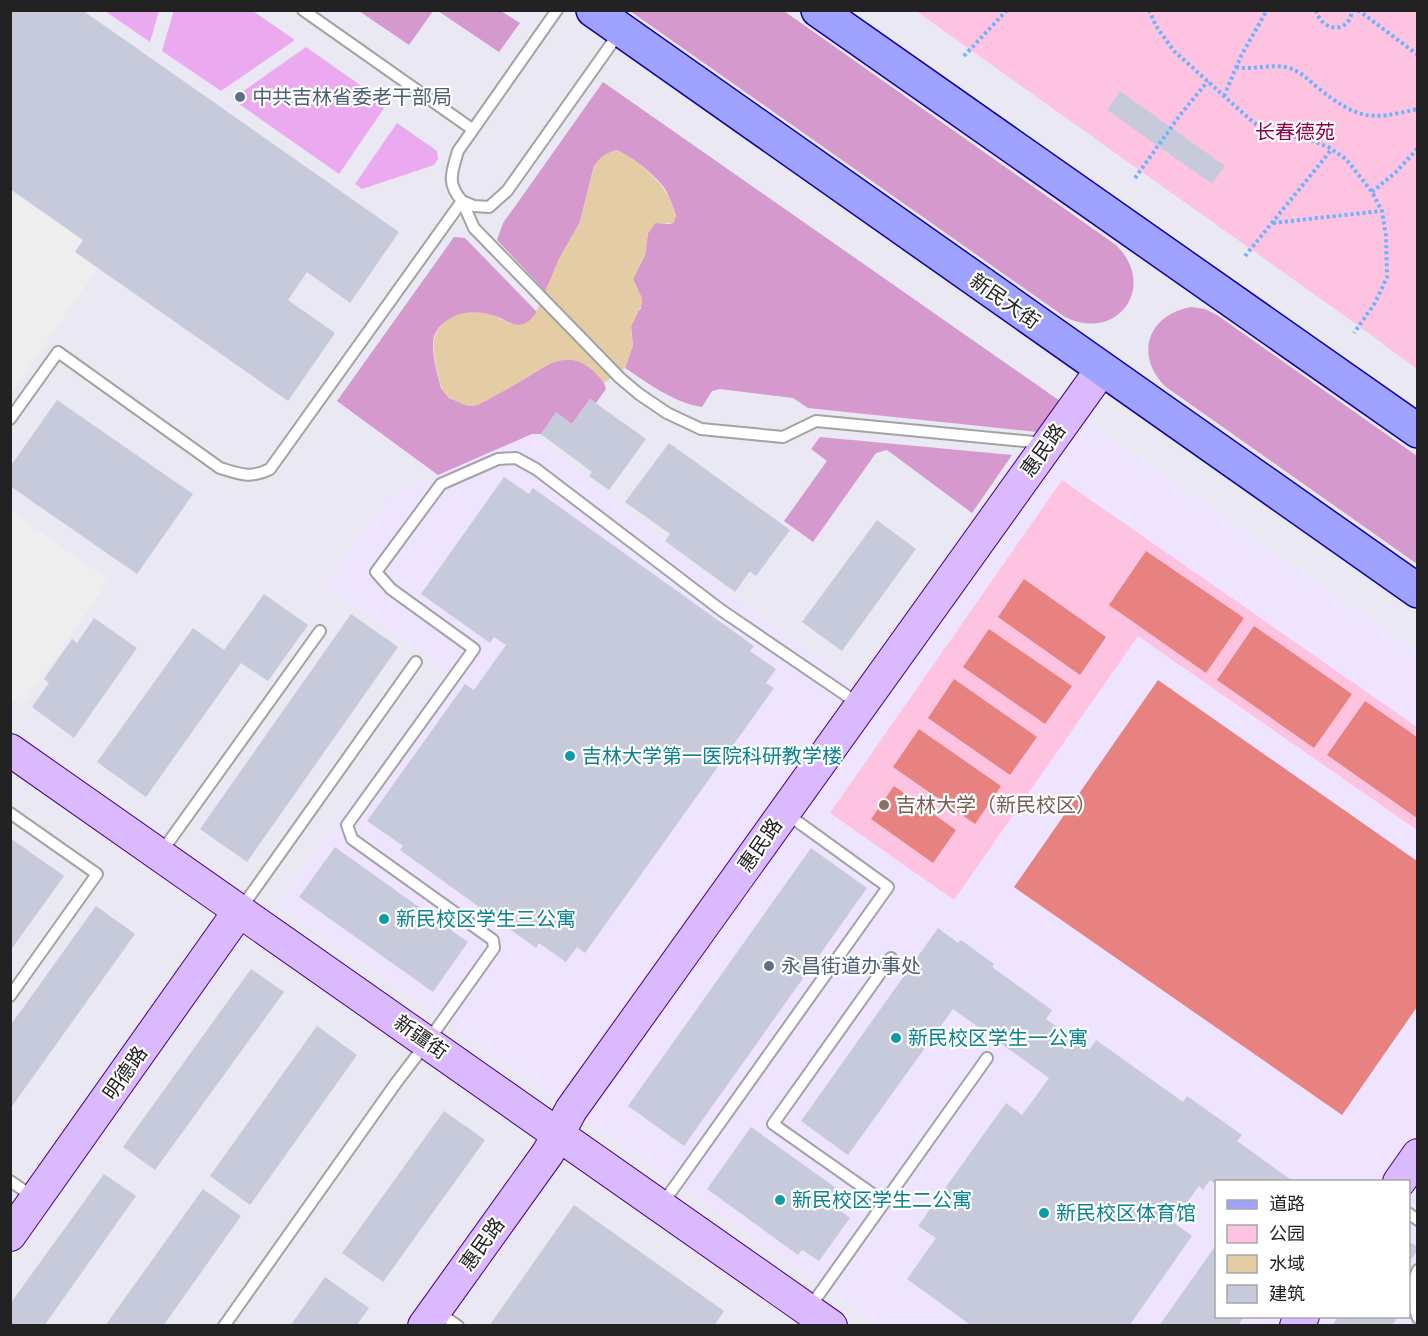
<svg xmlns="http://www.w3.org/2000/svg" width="1428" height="1336" viewBox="0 0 1428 1336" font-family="Montserrat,'Noto Sans SC',sans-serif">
<rect width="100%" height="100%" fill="#e9e8f3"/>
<path fill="#efe4ff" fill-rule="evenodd" d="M1088 422 1417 653V1325H879L279 904 447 671 326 584 389 497 532 433 734 599 884 706ZM1216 1182H1408V1316H1216Z"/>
<path fill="#ebaaf0" d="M174 10 253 11 295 40 221 91 162 51Z
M105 11H159L150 42Z
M306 47 387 104 339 174 232 99Z
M397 123 437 151 438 159 434 165 362 189 355 184Z"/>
<path fill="#d599ce" d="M359 11H433L409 45Z
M438 11H501L520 23 499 52Z
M630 11H784L1116 245C1158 286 1118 343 1065 317Z
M603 82 1060 401 1038 432 808 408 793 398 720 389 712 391 702 407C674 403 648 383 625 368L633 345 631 327 633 319 641 308 639 293 633 279 645 255 648 233 655 223 671 224 676 216C673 207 670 197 665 189 657 176 630 155 616 150L594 166 580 222 559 259 546 292 497 240 503 223 516 205Z
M454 237 465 238 537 312C533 318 527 325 519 325 509 325 499 315 489 315 465 313 432 317 433 347 433 360 438 375 441 388L449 398 470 406C487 398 504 390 521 381 544 368 562 348 590 367 597 372 604 380 606 389L596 403 590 399 572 424 556 413 541 434H532L438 475 337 401Z
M1191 307 1205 309 1217 315 1417 456V564L1166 387C1134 356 1147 315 1191 307Z
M820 437 1012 455 972 513 887 450 876 453 813 542 784 521 827 461 811 449Z"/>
<path fill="#fec3e1" d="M916 11H1417V369L1353 322Z
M1062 480 1417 727V830L1138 636 954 900 830 813Z"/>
<path fill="#e88280" d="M1146 551 1244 618 1206 673 1109 605Z
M1024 579 1106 637 1080 675 998 617Z
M1254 626 1352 694 1314 748 1217 680Z
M989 629 1072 686 1045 724 963 667Z
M954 679 1037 737 1010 775 928 718Z
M1158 680 1417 861V1007L1342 1115 1014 887Z
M1365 701 1417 737V818L1327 755Z
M919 729 1001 786 975 824 893 767Z
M894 786 956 830 933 863 871 819Z"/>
<path fill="#eee" d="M19 195 83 240 75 252 98 268 11 394 10 206Z
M11 511 109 580 22 706 11 698Z"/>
<path fill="#e4cda5" d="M616 150C638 158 682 197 674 223H655L648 233 645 255 633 279 642 298V304L631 327 633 345 625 368 604 383C577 347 554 358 523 380 512 387 502 392 491 398 485 401 477 407 470 406 466 406 461 403 457 401 447 397 442 393 440 382 437 368 431 351 435 337 442 314 471 308 492 315 500 318 509 324 518 325 524 325 530 321 534 317L559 259 580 222 594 166C600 157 606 153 616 150Z"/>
<path fill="#c7cada" d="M10 10H82L399 232 350 303 307 272 288 300 335 333 288 401 75 252 83 240 10 189Z
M1120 91 1225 166 1212 184 1107 110Z
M590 399 646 439 609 490 589 476 592 472 541 434 556 412 572 424Z
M57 400 193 494 137 574 10 486V467Z
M669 443 790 530 756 576 750 571 735 592 665 541 670 534 625 502Z
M504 477 529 494 533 488 754 646 750 651 776 669 766 683 774 688 585 953 577 947 566 962 539 943 536 948 400 850 403 846 367 821 465 684 474 690 506 645 494 637 490 643 421 594Z
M877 520 916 549 842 651 802 622Z
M264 594 308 625 268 681 241 663 146 797 97 762 193 628 224 650Z
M351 614 398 647 247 862 200 829Z
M94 618 137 648 74 738 32 707 49 683 44 679 72 639 77 643Z
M10 838 64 876 10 951Z
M335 847 468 942 433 992 299 897Z
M811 848 867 888 684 1146 628 1106Z
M96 906 135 934 10 1109V1026Z
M938 928 958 943 961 940 994 964 992 967 1052 1010 1046 1019 1089 1050 1096 1040 1183 1102 1187 1096 1242 1135 1237 1141 1294 1182H1216V1185L1210 1180 1203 1190 1199 1186 1173 1222 1192 1236 1129 1326H972L907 1279 936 1238 918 1226 1006 1103 1022 1115 1049 1078 953 1009 848 1155 801 1121Z
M251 969 284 992 155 1170 123 1147Z
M317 1026 357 1055 250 1205 210 1176Z
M444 1111 485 1140 383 1282 342 1253Z
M751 1127 843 1193 834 1206 850 1218 819 1261 802 1250 798 1255 707 1189Z
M104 1174 136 1196 44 1326H10V1304Z
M203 1189 241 1216 163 1326H105Z
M574 1205 724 1311 714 1326H489Z
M1408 1241 1418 1247V1250L1408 1263Z
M1216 1245V1316H1244L1238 1326H1159Z
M325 1277 369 1308 356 1326H290Z
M1338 1316H1398L1392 1326H1332Z"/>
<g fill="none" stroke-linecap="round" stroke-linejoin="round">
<g stroke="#a3a3a3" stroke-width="14">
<path id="lane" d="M303 10 472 129
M462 201 474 228 620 378 639 394 667 413 701 429 783 437 816 421 1044 443
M462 201 474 206 489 207 507 191 619 33
M10 419 58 352 220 468C240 474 250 479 270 469L462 201C446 183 452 172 458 151L557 10
M10 813 97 874 10 996
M160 854 320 631
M242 907 416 662
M10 1181 35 1198
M884 1202 773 1124 891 958
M663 1203 888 887 787 814
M1408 1213 1418 1220
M1418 1270C1411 1284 1412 1305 1418 1318
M810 1307 987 1058
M438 1312 458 1326
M224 1326 396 1083 428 1041 494 948 493 940 352 839 347 825 474 649 391 589 376 572 441 484 498 459 516 458 536 469 721 610 859 704"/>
</g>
<g stroke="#430081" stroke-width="34">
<path id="secondary" d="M10 750 831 1326
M1399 1182 1418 1155
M10 1235 240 910
M424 1326 548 1153 571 1110 1102 369
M1296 1326 1303 1316"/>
</g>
<g stroke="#0d009f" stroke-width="36">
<path id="primary" d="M593 10 1418 591
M818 10 1418 431"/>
</g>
<path stroke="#6cb3ff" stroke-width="4" stroke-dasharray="3 3" stroke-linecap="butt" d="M1149 10 1156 26 1174 51 1254 123 1271 132 1308 139 1328 147 1346 159 1372 192 1382 211 1386 236 1387 277 1375 303 1354 333
M1316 10C1322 33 1350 34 1352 10
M1358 10 1418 55
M964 56 1007 10
M1236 67C1254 71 1274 62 1292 69 1302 73 1310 81 1318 88 1358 119 1369 121 1417 109
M1224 96 1241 56 1267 10
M1135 178 1180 115 1208 81
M1372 192 1396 172 1418 148
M1273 223 1381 211
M1245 256 1332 149"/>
<use href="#lane" stroke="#fff" stroke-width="10"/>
<use href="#secondary" stroke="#dab9ff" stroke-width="32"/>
<use href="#primary" stroke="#a0a2ff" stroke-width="33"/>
</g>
<g fill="#5c6f8a" stroke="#fff" stroke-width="2">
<circle cx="240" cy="97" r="6"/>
<circle cx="769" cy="966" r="6"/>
</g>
<g fill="#0f9aa8" stroke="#fff" stroke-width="2">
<circle cx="570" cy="756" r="6"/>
<circle cx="384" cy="919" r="6"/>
<circle cx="896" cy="1038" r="6"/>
<circle cx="780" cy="1200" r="6"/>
<circle cx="1044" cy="1213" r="6"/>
</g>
<circle fill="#8d6e63" stroke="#fff" stroke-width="2" cx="884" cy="805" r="6"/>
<g text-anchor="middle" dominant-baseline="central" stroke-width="4.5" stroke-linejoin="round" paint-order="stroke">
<g font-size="20" fill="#4e5e75" stroke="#fff" text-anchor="start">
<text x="252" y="97">中共吉林省委老干部局</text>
<text x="781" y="966">永昌街道办事处</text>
</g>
<g font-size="20" fill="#8e0148" stroke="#fff">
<text x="1295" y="132">长春德苑</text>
</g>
<g font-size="20" fill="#222" stroke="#fff">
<text transform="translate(1005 301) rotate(35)">新民大街</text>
<text transform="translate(1043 450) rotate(-54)">惠民路</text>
<text transform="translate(760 845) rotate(-55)">惠民路</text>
<text transform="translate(421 1037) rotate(35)">新疆街</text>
<text transform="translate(125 1073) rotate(-55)">明德路</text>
<text transform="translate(482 1244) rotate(-54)">惠民路</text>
</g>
<g font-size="20" fill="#0d838f" stroke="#fff" text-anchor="start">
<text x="582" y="756">吉林大学第一医院科研教学楼</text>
<text x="396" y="919">新民校区学生三公寓</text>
<text x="908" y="1038">新民校区学生一公寓</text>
<text x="792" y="1200">新民校区学生二公寓</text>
<text x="1056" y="1213">新民校区体育馆</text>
</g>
<g font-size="20" fill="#785e54" stroke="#fff" text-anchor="start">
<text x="896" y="805">吉林大学（新民校区）</text>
</g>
</g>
<rect width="1428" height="1336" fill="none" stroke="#222222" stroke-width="24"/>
<rect x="1215" y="1180" width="195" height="138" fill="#ffffff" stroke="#a7a7a7" stroke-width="1.5"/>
<rect x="1227" y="1200" width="30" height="9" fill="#a0a2ff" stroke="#a7a7a7" stroke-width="1.5"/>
<text x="1269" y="1210" font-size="18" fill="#222222">道路</text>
<rect x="1227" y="1225" width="30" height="18" fill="#fec3e1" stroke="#a7a7a7" stroke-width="1.5"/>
<text x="1269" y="1240" font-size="18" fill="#222222">公园</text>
<rect x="1227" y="1255" width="30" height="18" fill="#e4cda5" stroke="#a7a7a7" stroke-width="1.5"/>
<text x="1269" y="1270" font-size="18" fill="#222222">水域</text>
<rect x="1227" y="1285" width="30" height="18" fill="#c7cada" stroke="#a7a7a7" stroke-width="1.5"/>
<text x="1269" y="1300" font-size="18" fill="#222222">建筑</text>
</svg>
